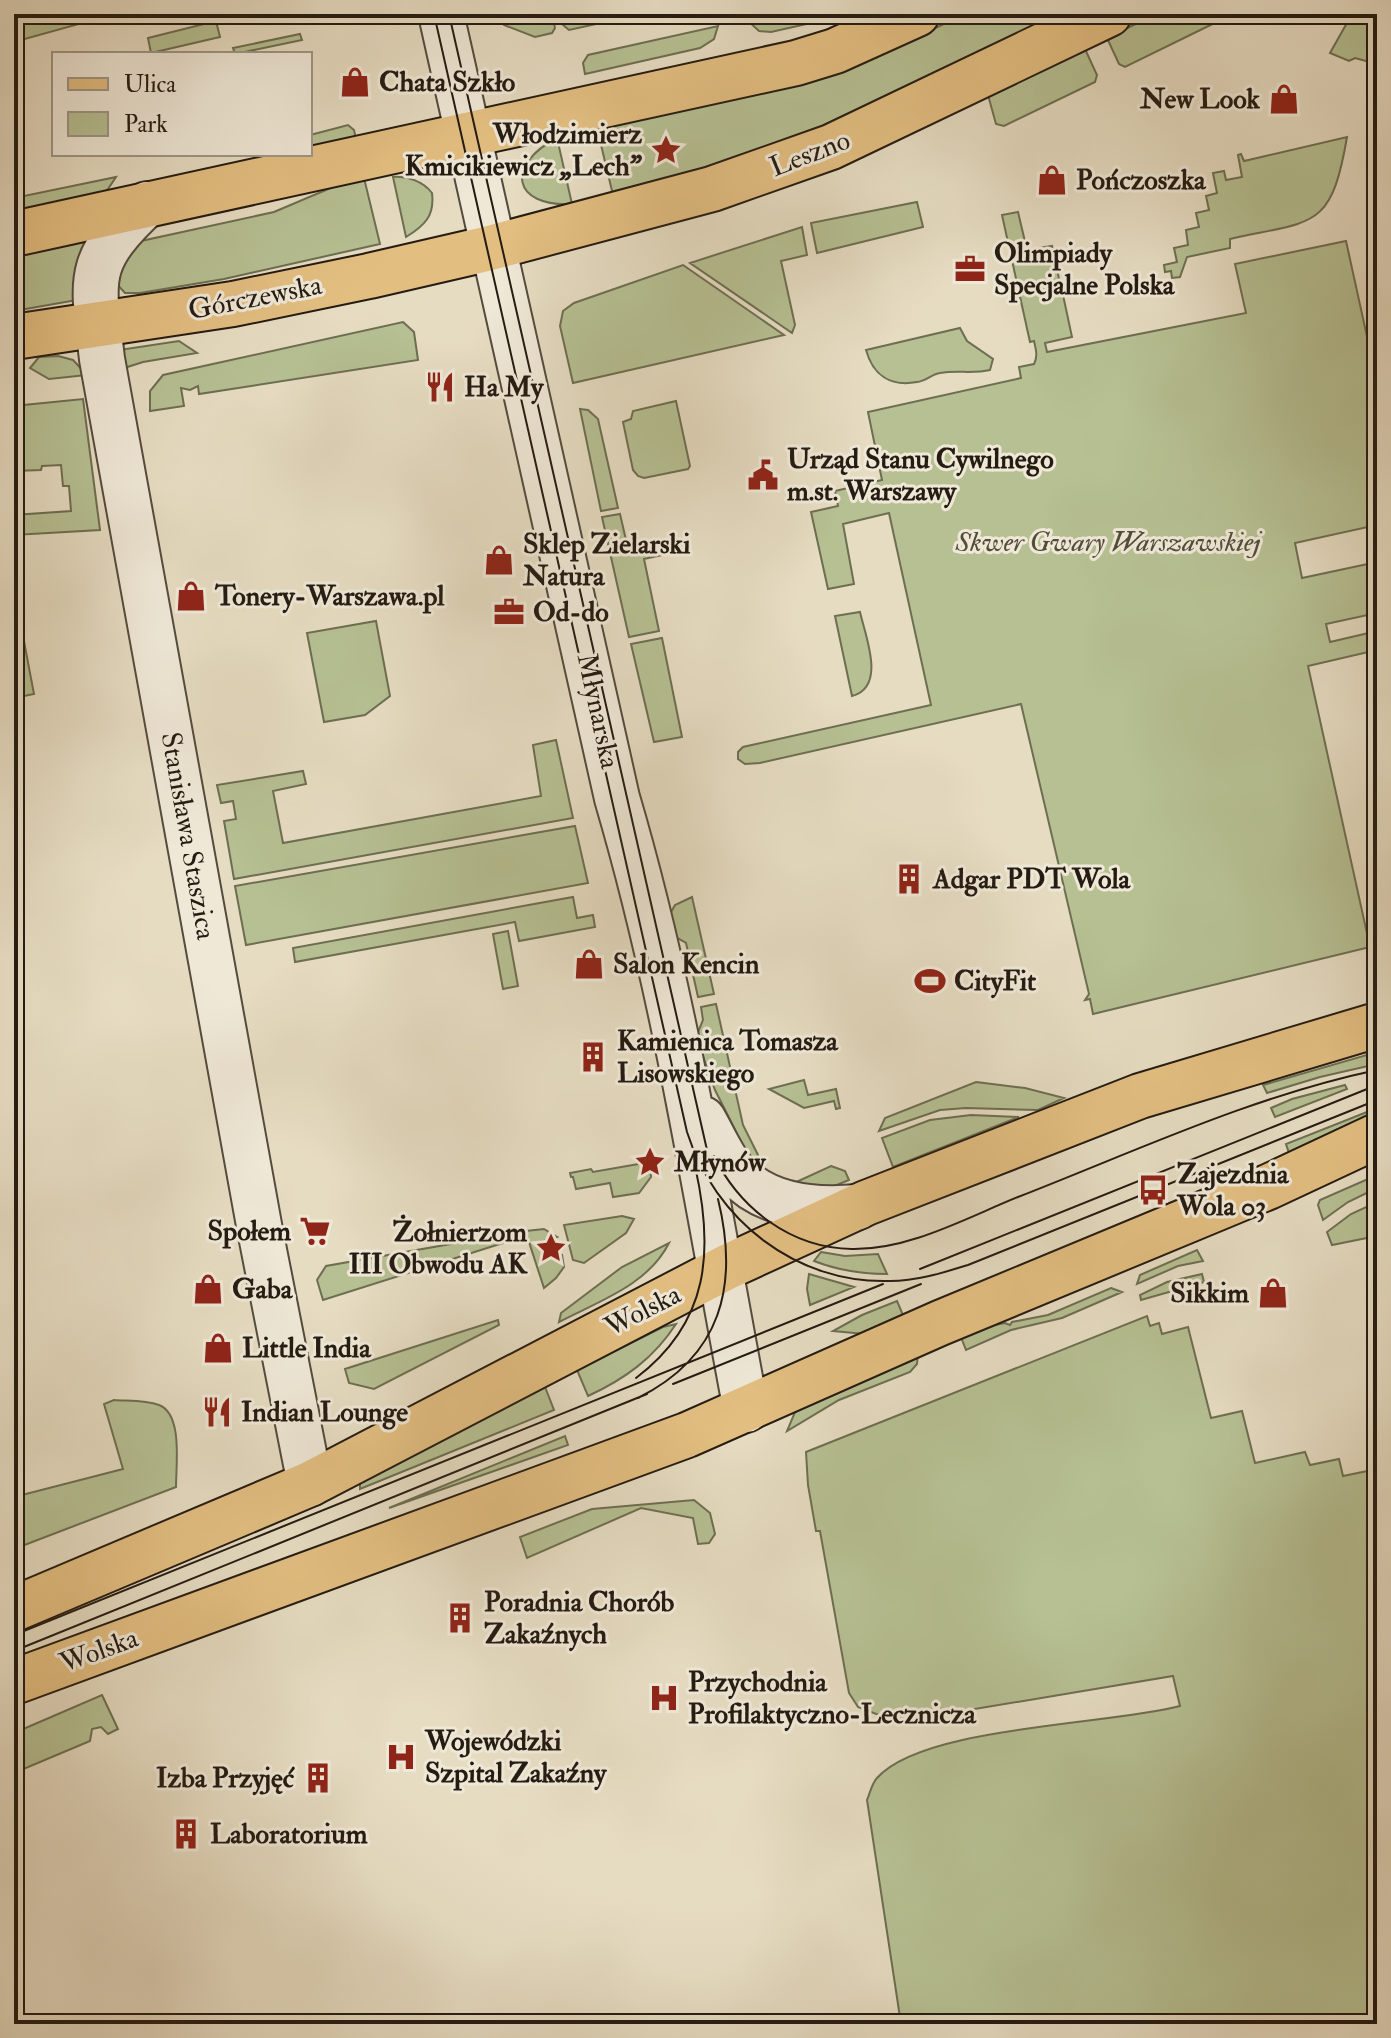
<svg xmlns="http://www.w3.org/2000/svg" width="1391" height="2038" viewBox="0 0 1391 2038" font-family="'IM FELL Double Pica',serif">
<rect width="100%" height="100%" fill="#e6dcc2"/>
<filter id="stains"><feTurbulence type="fractalNoise" baseFrequency=".0025" numOctaves="4"/><feColorMatrix values="0 0 0 0 .2 0 0 0 0 .09 0 0 0 0 .02 0 0 0 .5 -.17"/></filter>
<radialGradient id="worn" r=".72"><stop offset=".6" stop-color="#630" stop-opacity="0"/><stop offset="1" stop-color="#630" stop-opacity=".3"/></radialGradient>
<path fill="#b6c093" stroke="#6d6e52" stroke-width="2" d="M14 14H105L104 17 14 42Z
M501 14H552L555 28 552 33 535 37 504 25Z
M561 14H642L569 30 563 25Z
M765 14H851L771 32 759 31 746 19Z
M965 14H1062L802 136 733 160 613 195 597 128 853 67Z
M1156 14H1233L1125 67 1119 64 1107 38Z
M1352 14H1377V64L1355 58 1349 61 1330 53Z
M216 21 220 37 151 53 148 38Z
M718 26 714 39 700 48 585 74 583 63 588 55Z
M300 34 302 40 235 54 233 48Z
M1085 49 1097 75 1095 82 1004 126 996 124 988 95Z
M348 125 354 130 356 139 310 147V135Z
M1347 137C1331 231 1314 220 1230 239V248L1187 257 1180 277 1172 278 1171 271 1165 272 1164 265 1177 262 1174 248 1188 245 1186 230 1199 227 1196 213 1209 210 1206 196 1217 193 1213 173 1224 171 1226 180 1242 177 1238 155 1241 154 1244 161Z
M557 138 572 204C512 207 505 165 557 138Z
M116 177 106 192 27 209H14V198Z
M393 177C407 176 423 181 432 193 435 216 424 226 406 237Z
M364 178 380 244 224 279 140 293H125L115 282V266L141 241 274 212 340 184Z
M917 202 923 227 817 253 811 223Z
M1018 212 1027 250 1052 246 1061 288 1074 285 1076 292 1063 295 1072 337 1045 343 1047 352 1246 313 1235 264 1346 241 1377 382V525L1295 543 1302 578 1377 562V613L1326 624 1330 642 1377 631V650L1308 666 1370 947 1093 1014 1090 999 1085 1000 1089 994 1021 704 760 763 745 764 738 759V752L743 747 931 705 889 513 843 524 854 584 828 589 811 512 838 506 835 491 882 480 868 412 1021 378 1019 367 1034 364C1038 356 1036 350 1034 341L1030 342 1002 215Z
M802 227 807 255 781 261 795 325 792 333 690 263Z
M87 239C78 260 74 277 77 300L14 311V255Z
M683 265 784 335 573 383 560 326 563 311 574 303Z
M403 322 414 332 418 360 199 394 198 386 190 390 181 388 184 406 150 411V391L163 375Z
M960 328 967 341 993 359 990 370C974 374 957 370 940 373 932 374 926 381 917 382 890 387 873 375 866 350Z
M179 341 197 353 143 362 118 370 119 350Z
M58 356 73 360 87 375 49 379 30 368 39 357Z
M83 399 100 530 14 535V515L71 511 69 486H63L61 465 42 466 41 470 14 471V406Z
M676 401 690 466 688 469 644 478 638 476 633 470 623 422 631 419 633 411Z
M580 409 588 410 598 419 618 508 601 511Z
M620 514 629 553 687 539 689 549 644 559 659 631 629 637 602 517Z
M16 599 34 694 14 698V600Z
M860 612C865 635 887 687 852 696L835 616Z
M376 621 390 696 365 715 324 722 307 633Z
M662 638 682 737 654 742 631 644Z
M556 740 573 818 234 879 224 821 236 819 233 801 221 803 217 785 303 771 306 784 273 791 283 843 541 796 533 745Z
M575 826 588 883 246 945 235 886Z
M573 897 577 918 593 915 595 927 519 941 515 922 295 962 293 948Z
M692 897 714 994 698 997 686 943 674 936 670 914 675 905Z
M508 931 518 986 503 989 493 934Z
M716 1004 743 1125 758 1155 752 1163 715 1090 696 1037 703 1020 701 1007Z
M1377 1052V1064L1320 1077 1267 1093 1263 1085Z
M804 1080 808 1095 836 1089 840 1108 836 1109 834 1101 804 1108 769 1089Z
M976 1082 1025 1088 1064 1098 1038 1110 966 1108 940 1110 879 1131 885 1118Z
M1345 1085 1347 1089 1275 1117 1271 1108 1292 1099Z
M1377 1108V1115L1290 1156 1286 1144Z
M971 1115 1019 1117 893 1167 882 1138 930 1120Z
M650 1162 651 1177 639 1193 613 1197 610 1183 576 1189 573 1177H571L570 1173 591 1169 593 1172Z
M831 1166 845 1171 849 1180 827 1189H781Z
M1377 1175V1188L1348 1202 1323 1220 1318 1205 1320 1200Z
M1377 1202V1236L1332 1245 1327 1232 1351 1214Z
M622 1216 634 1219 626 1233 584 1263 573 1260 564 1225Z
M544 1229 557 1237 540 1242 545 1259 562 1255 564 1267 556 1278 544 1288 527 1236 518 1238 517 1232Z
M502 1235 503 1243 323 1300 317 1280 326 1266Z
M669 1243C648 1285 599 1301 559 1322L561 1313 622 1267Z
M1197 1250 1203 1261 1178 1266 1137 1284 1140 1275Z
M821 1252 845 1256 878 1254 887 1274C862 1274 837 1270 814 1261Z
M809 1274 854 1287 810 1305 807 1289Z
M1202 1274 1204 1282 1141 1300 1140 1295 1167 1282Z
M1111 1288 1122 1292 1062 1318 1011 1330 966 1350 959 1332 1005 1323 1010 1325 1012 1322 1048 1315Z
M897 1301 906 1322 865 1334 833 1331 862 1315Z
M1147 1316 1150 1326 1159 1323 1162 1334 1188 1327 1211 1418 1242 1411 1255 1463 1305 1452 1310 1465 1339 1459 1343 1476 1377 1469V2014L1321 2024H901L867 1800C870 1793 872 1783 877 1778 923 1726 1109 1725 1180 1706L1173 1676 897 1722 858 1707 849 1693 820 1531H816L808 1485 806 1452Z
M498 1320 499 1325 374 1389 349 1383 345 1369Z
M676 1324C654 1358 625 1379 588 1396L577 1370 663 1327Z
M918 1354 917 1364 910 1372 839 1400 787 1431 795 1412 805 1404Z
M545 1387 554 1410 360 1489V1482L371 1475Z
M114 1400C128 1401 146 1400 159 1405 183 1414 176 1465 176 1487L14 1549V1497L123 1469 104 1404Z
M565 1436 568 1445 389 1508Z
M694 1500 710 1513 715 1534 709 1543 698 1544 693 1518 641 1508 527 1558 520 1537 592 1509Z
M102 1695 118 1729 108 1734 101 1727 92 1729 90 1741 14 1773V1733Z"/>
<g fill="none" stroke-linecap="round" stroke-linejoin="round">
<g stroke="#544b3e" stroke-width="48">
<path id="minor" d="M441 14 617 798C676 998 707 1205 746 1410
M147 204C84 263 93 278 102 359L259 1225 310 1484
M703 1119C713 1136 722 1158 735 1173 766 1207 815 1211 858 1207"/>
</g>
<g stroke="#241b12" stroke-width="48">
<path id="major" d="M14 234 796 63 835 51 917 14
M14 337 233 304 369 276 486 249 712 189 831 147 1109 14
M14 1609 310 1484 727 1267 866 1203 1140 1096 1377 1025
M14 1682 687 1435 940 1323 1268 1187 1377 1136"/>
</g>
<use href="#minor" stroke="#efe8d7" stroke-width="44"/>
<use href="#major" stroke="#e3be81" stroke-width="44"/>
<path stroke="#241b12" stroke-width="2" d="M434 14 687 1132C715 1220 796 1284 890 1281 917 1281 942 1273 968 1265L1377 1100
M449 14 712 1172
M714 1156C740 1209 791 1248 852 1249 909 1250 966 1218 1018 1197 1136 1151 1253 1096 1377 1070
M920 1269 1377 1085
M636 1378C710 1322 714 1250 695 1166
M673 1384 921 1284
M638 1398C722 1356 739 1285 718 1199
M14 1635 883 1284
M14 1651 647 1394"/>
</g>
<defs>
<g id="shop-bare" transform="scale(2.4)"><path d="M-5-2.5h2.3a2.7 3.5 0 0 1 5.4 0H5L5.5 6h-11ZM-1.5-2.5h3a1.5 2.3 0 0 0-3 0Z" fill="#8f2418" stroke="#efe8d7" stroke-width="2.5" paint-order="stroke"/></g>
<g id="sight-bare" transform="scale(2.4)"><path d="M0-6L1.8-2.2L6-1.7L2.9 1.2L3.7 5.4L0 3.3L-3.7 5.4L-2.9 1.2L-6-1.7L-1.8-2.2Z" fill="#8f2418" stroke="#efe8d7" stroke-width="2.5" paint-order="stroke"/></g>
<g id="office-bare" transform="scale(2.4)"><path d="M-6-3h4V-5.5h4V-3h4V5H-6ZM-1-4.5V-3h2v-1.5ZM-6 0V1H6V0Z" fill="#8f2418" stroke="#efe8d7" stroke-width="2.5" paint-order="stroke"/></g>
<g id="restaurant-bare" transform="scale(2.4)"><path d="M-5-6h1v4h1v-4h1v4h1v-4h1v5L-1.5 .5V6h-2V.5L-5-1ZM5-6V6H3V1.5H1.5Q1.5-4 5-6Z" fill="#8f2418" stroke="#efe8d7" stroke-width="2.5" paint-order="stroke"/></g>
<g id="civic-bare" transform="scale(2.4)"><path d="M-.6-6.5H3V-4.5H.6V-3L4-1V1h2V6H-6V1h2V-1L-.6-3ZM-1.2 2.5V6h2.4V2.5Z" fill="#8f2418" stroke="#efe8d7" stroke-width="2.5" paint-order="stroke"/></g>
<g id="building-bare" transform="scale(2.4)"><path d="M-4-6H4V6H1V3H-1V6H-4ZM-2.5-4.3h1.7v1.8h-1.7ZM.8-4.3h1.7v1.8H.8ZM-2.5-1h1.7V.8h-1.7ZM.8-1h1.7V.8H.8Z" fill="#8f2418" stroke="#efe8d7" stroke-width="2.5" paint-order="stroke"/></g>
<g id="stadium-bare" transform="scale(2.4)"><path d="M0-5a6.5 5 0 1 0 0 10a6.5 5 0 1 0 0-10ZM-3.5-1.8h7v3.6h-7Z" fill="#8f2418" stroke="#efe8d7" stroke-width="2.5" paint-order="stroke"/></g>
<g id="bus-bare" transform="scale(2.4)"><path d="M-5-6H5V4H4V6H2V4H-2V6H-4V4H-5ZM-3.5-4V0h7V-4ZM-3.5 1.2v1.5H-2V1.2ZM2 1.2v1.5H3.5V1.2Z" fill="#8f2418" stroke="#efe8d7" stroke-width="2.5" paint-order="stroke"/></g>
<g id="supermarket-bare" transform="scale(2.4)"><path d="M-6-5.5h2.5l.6 2H6L4.5 2H-2.5L-4.4-4H-6ZM-1.5 3.2a1.3 1.3 0 1 0 .1 0ZM3 3.2a1.3 1.3 0 1 0 .1 0Z" fill="#8f2418" stroke="#efe8d7" stroke-width="2.5" paint-order="stroke"/></g>
<g id="hospital-bare" transform="scale(2.4)"><path d="M-5-5h3v3.5h4V-5h3V5h-3V1.5h-4V5h-3Z" fill="#8f2418" stroke="#efe8d7" stroke-width="2.5" paint-order="stroke"/></g>
</defs>
<g fill-rule="evenodd">
<use href="#shop-bare" x="355" y="82"/>
<use href="#shop-bare" x="1284" y="99"/>
<use href="#sight-bare" x="666" y="150"/>
<use href="#shop-bare" x="1052" y="180"/>
<use href="#office-bare" x="970" y="269"/>
<use href="#restaurant-bare" x="440" y="387"/>
<use href="#civic-bare" x="763" y="475"/>
<use href="#shop-bare" x="499" y="560"/>
<use href="#shop-bare" x="191" y="596"/>
<use href="#office-bare" x="509" y="612"/>
<use href="#building-bare" x="909" y="879"/>
<use href="#shop-bare" x="589" y="964"/>
<use href="#stadium-bare" x="930" y="981"/>
<use href="#building-bare" x="593" y="1057"/>
<use href="#sight-bare" x="650" y="1162"/>
<use href="#bus-bare" x="1153" y="1190"/>
<use href="#supermarket-bare" x="315" y="1231"/>
<use href="#sight-bare" x="551" y="1248"/>
<use href="#shop-bare" x="208" y="1289"/>
<use href="#shop-bare" x="1273" y="1293"/>
<use href="#shop-bare" x="218" y="1348"/>
<use href="#restaurant-bare" x="217" y="1412"/>
<use href="#building-bare" x="460" y="1618"/>
<use href="#hospital-bare" x="664" y="1698"/>
<use href="#hospital-bare" x="401" y="1757"/>
<use href="#building-bare" x="318" y="1778"/>
<use href="#building-bare" x="186" y="1834"/>
</g>
<g text-anchor="middle" dominant-baseline="central" stroke-width="6" stroke-linejoin="round" paint-order="stroke">
<g font-size="28" font-weight="bold" fill="#241b12" stroke="#efe8d7" text-anchor="start">
<text x="379" y="82">Chata Szkło</text>
<text x="1260" y="99" text-anchor="end">New Look</text>
<text x="642" y="134" text-anchor="end">Włodzimierz<tspan x="642" dy="32">Kmicikiewicz „Lech”</tspan></text>
<text x="1076" y="180">Pończoszka</text>
<text x="994" y="253">Olimpiady<tspan x="994" dy="32">Specjalne Polska</tspan></text>
<text x="464" y="387">Ha My</text>
<text x="787" y="459">Urząd Stanu Cywilnego<tspan x="787" dy="32">m.st. Warszawy</tspan></text>
<text x="523" y="544">Sklep Zielarski<tspan x="523" dy="32">Natura</tspan></text>
<text x="215" y="596">Tonery-Warszawa.pl</text>
<text x="533" y="612">Od-do</text>
<text x="933" y="879">Adgar PDT Wola</text>
<text x="613" y="964">Salon Kencin</text>
<text x="954" y="981">CityFit</text>
<text x="617" y="1041">Kamienica Tomasza<tspan x="617" dy="32">Lisowskiego</tspan></text>
<text x="674" y="1162">Młynów</text>
<text x="1177" y="1174">Zajezdnia<tspan x="1177" dy="32">Wola 03</tspan></text>
<text x="291" y="1231" text-anchor="end">Społem</text>
<text x="527" y="1232" text-anchor="end">Żołnierzom<tspan x="527" dy="32">III Obwodu AK</tspan></text>
<text x="232" y="1289">Gaba</text>
<text x="1249" y="1293" text-anchor="end">Sikkim</text>
<text x="242" y="1348">Little India</text>
<text x="241" y="1412">Indian Lounge</text>
<text x="484" y="1602">Poradnia Chorób<tspan x="484" dy="32">Zakaźnych</tspan></text>
<text x="688" y="1682">Przychodnia<tspan x="688" dy="32">Profilaktyczno-Lecznicza</tspan></text>
<text x="425" y="1741">Wojewódzki<tspan x="425" dy="32">Szpital Zakaźny</tspan></text>
<text x="294" y="1778" text-anchor="end">Izba Przyjęć</text>
<text x="210" y="1834">Laboratorium</text>
</g>
<g font-size="28" fill="#241b12" stroke="#efe8d7">
<text transform="translate(810 154) rotate(-21)">Leszno</text>
<text transform="translate(255 298) rotate(-11)">Górczewska</text>
<text transform="translate(598 711) rotate(78)">Młynarska</text>
<text transform="translate(188 836) rotate(80)">Stanisława Staszica</text>
<text transform="translate(643 1311) rotate(-27)">Wolska</text>
<text transform="translate(99 1651) rotate(-20)">Wolska</text>
</g>
<g font-size="28" font-style="italic" fill="#504d39" stroke="#efe8d7">
<text x="1108" y="542">Skwer Gwary Warszawskiej</text>
</g>
</g>
<rect width="1391" height="2038" fill="none" stroke="#e6dcc2" stroke-width="48"/>
<rect x="16" y="16" width="1359" height="2006" fill="none" stroke="#241b12" stroke-width="4"/>
<rect x="24" y="24" width="1343" height="1990" fill="none" stroke="#241b12" stroke-width="2"/>
<rect x="52" y="52" width="260" height="104" fill="#efe8d7" stroke="#9e9688" stroke-width="2"/>
<rect x="68" y="78" width="40" height="12" fill="#e3be81" stroke="#9e9688" stroke-width="2"/>
<text x="124" y="92" font-size="24" fill="#241b12">Ulica</text>
<rect x="68" y="112" width="40" height="24" fill="#b6c093" stroke="#9e9688" stroke-width="2"/>
<text x="124" y="132" font-size="24" fill="#241b12">Park</text>
<rect width="100%" height="100%" filter="url(#stains)"/>
<rect width="100%" height="100%" fill="url(#worn)"/>
</svg>
